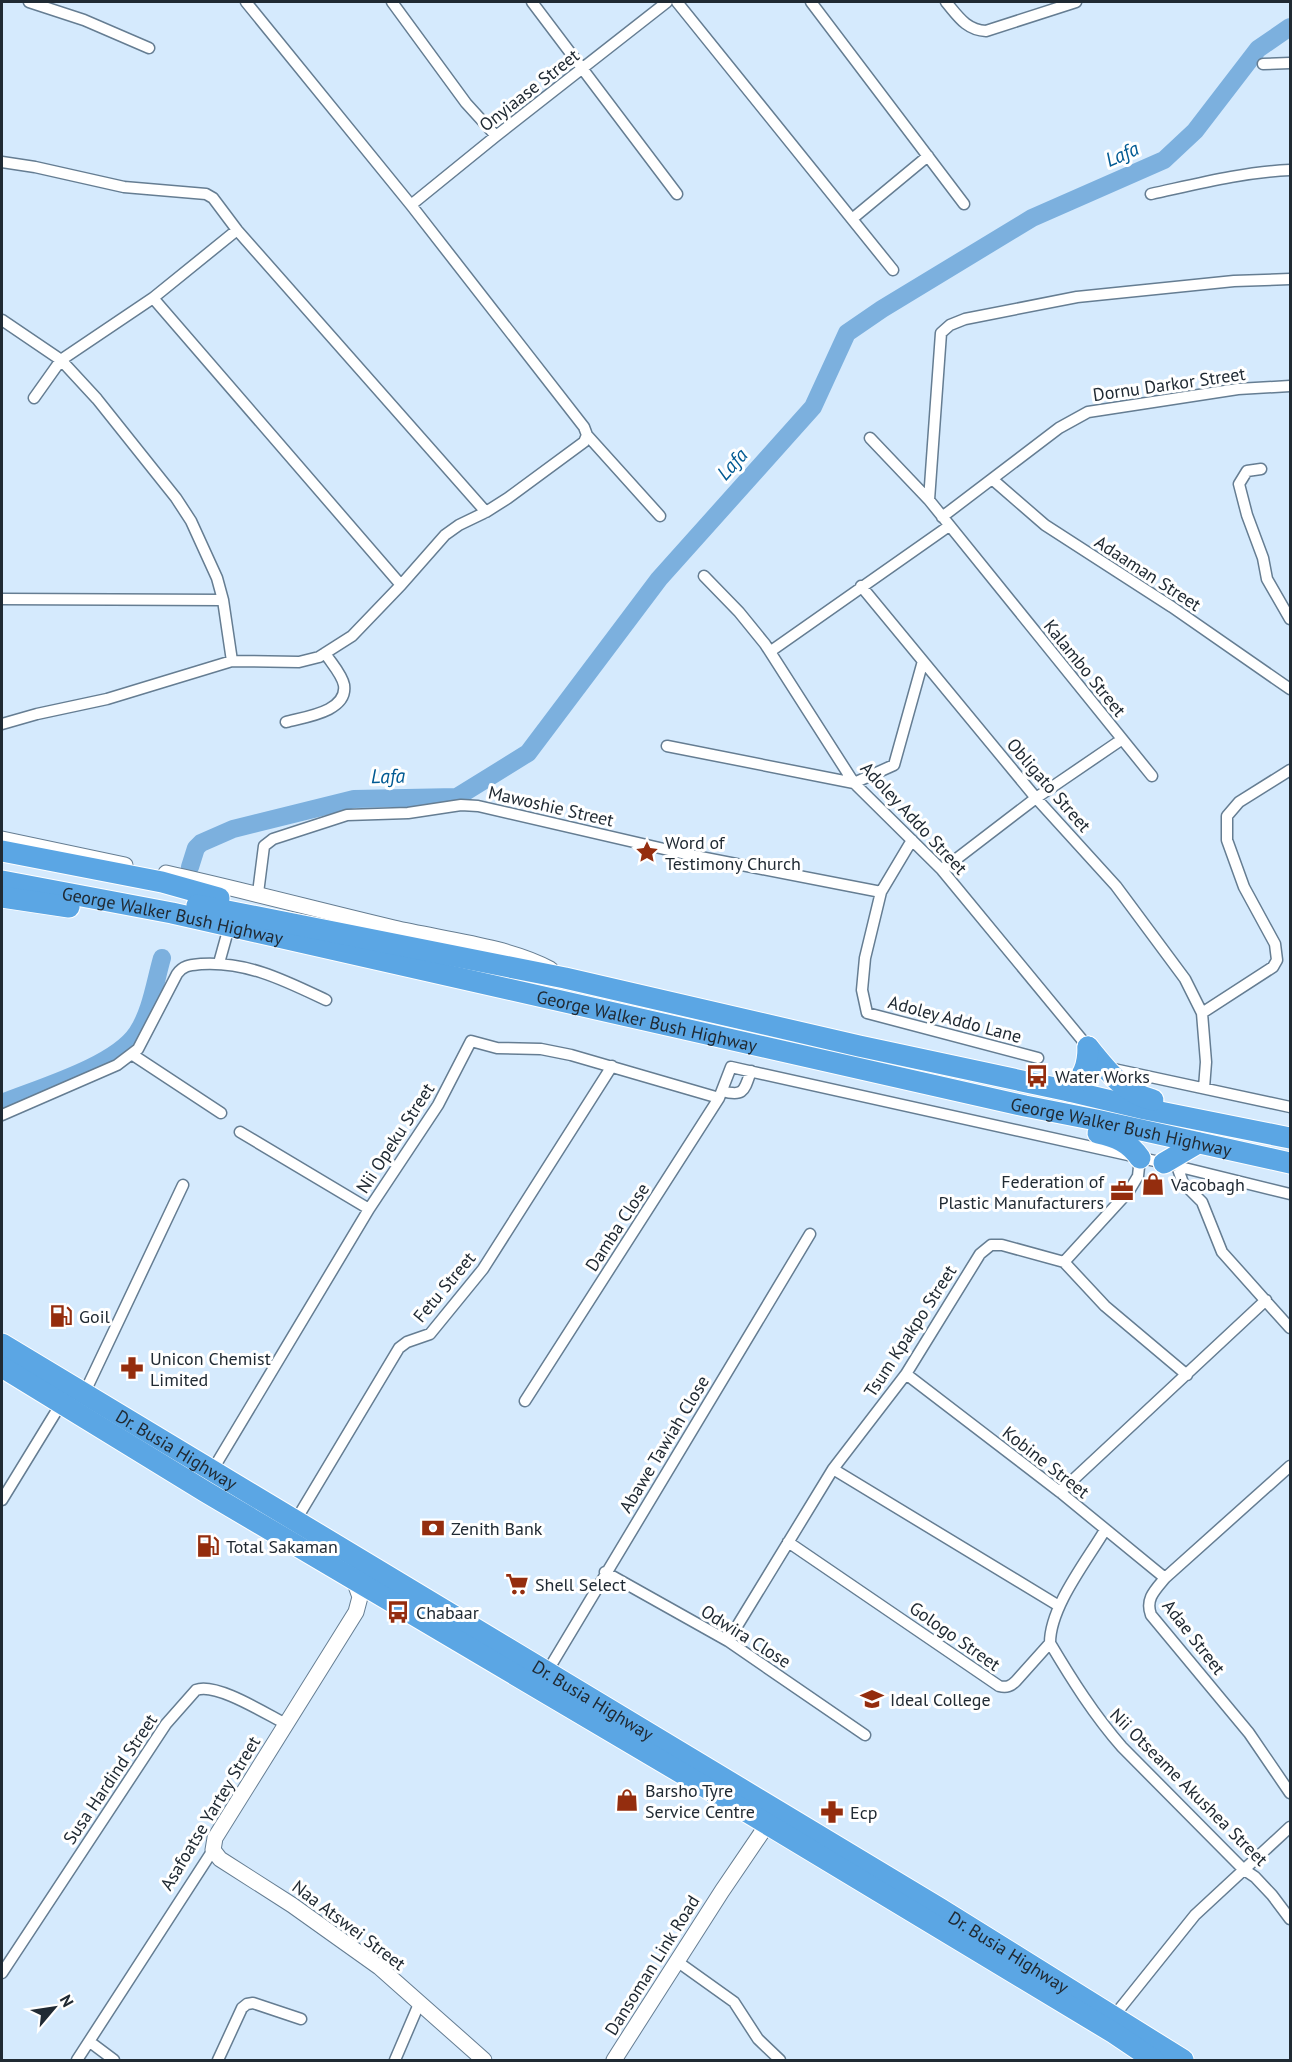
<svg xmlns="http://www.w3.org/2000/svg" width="1292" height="2062" viewBox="0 0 1292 2062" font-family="'PT Sans',sans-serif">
<rect width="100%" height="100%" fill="#d5eafd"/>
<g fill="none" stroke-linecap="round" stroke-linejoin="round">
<path stroke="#7cb0de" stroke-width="18" d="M190 867 196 848 201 843 233 829 354 799 457 797 528 753 659 579 813 407 847 333 882 309 1032 218 1164 160 1195 131 1258 49 1290 27
M2 1103C39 1088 115 1066 137 1033 151 1012 155 982 162 958"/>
<g stroke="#657d92" stroke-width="13">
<path id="street" d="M29 2 84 20 149 48
M246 2 411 205 584 427 587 435 660 516
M392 2 466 103 496 136
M532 2 677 194
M677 2 893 270
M811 2 964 204
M946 2C958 16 966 30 986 31L1076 2
M1263 64 1290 63
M2 162 35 167 124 187 206 194 213 198 237 230 486 512
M1151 194C1197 184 1243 172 1290 170
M411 205 496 136 667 2
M852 219 928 156
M153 298 401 585
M2 320 61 360 97 399 176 498 191 521 217 578 223 600 232 661
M34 398 61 360 153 298 237 230
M870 438 929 500 1152 776
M1261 469 1247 471 1239 484 1247 515 1263 558 1267 579 1290 619
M992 479 1045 525 1172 607 1290 689
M929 500 941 333 950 325 965 319 1077 297 1234 281 1290 279
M942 517 1059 428 1088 412 1238 389 1290 386
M704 576 739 612 765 644 854 783 942 870 1088 1047
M861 586 1036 798 1116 886 1185 979 1202 1013
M2 599 223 600
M771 651 949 526
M286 722C304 717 348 712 344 685 342 674 331 663 325 653
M2 724 37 714 107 699 232 661 299 662 319 657 352 636 401 585 445 535 459 525 486 512 508 498 584 442 587 435
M667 746 854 783 894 765 923 661
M912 840 881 892 865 958 862 990 867 1013 1038 1058
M942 870 1036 798 1121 740
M258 893 264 846 273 839 347 815 408 813 461 805 478 806 690 855 881 892
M219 963 229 927
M133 1055 221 1113
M1109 1068 1290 1107
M1204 1088 1206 1062 1202 1013 1273 967 1277 960 1275 944 1244 887 1227 840V816L1239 802 1290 770
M722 1091C744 1097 744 1091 751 1071
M2 1115 117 1065 138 1049 177 974C183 965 191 965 201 964 247 961 286 981 326 1000
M240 1132 369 1209
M1177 1166 1183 1183 1202 1202 1222 1252 1290 1328
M1064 1262 1105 1306 1187 1375
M1064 1262 1129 1191 1138 1176 1140 1158
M906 1374 1060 1492 1165 1578
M84 1394 183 1185
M525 1401 719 1098 731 1067 1164 1163 1290 1194
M1290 1466 1165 1578C1155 1590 1145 1599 1151 1615L1249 1733 1290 1793
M833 1469 1059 1606
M212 1471 369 1209 438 1105 471 1041 497 1048 541 1049 571 1055 719 1098
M1060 1492 1266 1300
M2 1500 62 1402
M296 1520 399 1348 407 1342 430 1334 483 1269 612 1066
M788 1542 999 1686C1007 1688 1011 1686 1016 1681L1050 1643C1050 1607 1086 1562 1105 1530
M605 1572 728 1641 865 1735
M728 1641 833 1469 906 1374 980 1254 991 1245H1002L1064 1262
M1050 1643C1072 1680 1094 1715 1122 1747L1243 1869 1255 1877 1272 1895 1290 1919
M547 1672 810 1234
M678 1962 734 2002 758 2039 780 2060
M2 1973 166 1724 196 1690C216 1682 266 1714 286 1724
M1114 2016 1195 1915 1290 1827
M90 2042 114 2060
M77 2060 213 1850
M218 2060 242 2008 247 2004 253 2003 301 2019
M395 2060 419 2004"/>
</g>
<g stroke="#657d92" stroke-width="17">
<path id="secondary" d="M2 839 125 865
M166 873C243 890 318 910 394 928 441 939 508 946 550 969
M354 1580 360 1597 356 1612 215 1838 213 1850 220 1859 292 1905 379 1967 484 2060
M614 2060 722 1891 773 1816"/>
</g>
<g stroke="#fff" stroke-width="23">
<g id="highway">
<path d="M2 851 162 882 219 898"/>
<path id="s1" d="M2 881 172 913 1025 1106 1096 1120 1290 1163"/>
<path d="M2 897 69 907"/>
<path d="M197 905 565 978 859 1046 1069 1091 1145 1109 1290 1138"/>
<path d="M1088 1047C1107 1070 1123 1093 1153 1100"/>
<path d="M1069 1091C1083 1077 1088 1067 1088 1047"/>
<path d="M1098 1133C1116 1137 1129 1142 1140 1158"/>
<path d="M1164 1163 1198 1143"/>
<path id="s2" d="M2 1344 939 1908 1183 2060"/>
<path d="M2 1367 206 1492 734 1804 1114 2033 1154 2060"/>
</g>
</g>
<use href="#street" stroke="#fff" stroke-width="10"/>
<use href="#secondary" stroke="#fff" stroke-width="15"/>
<use href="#highway" stroke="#5ba6e4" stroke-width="21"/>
</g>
<defs>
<g id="sight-bare" transform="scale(1.8)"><path d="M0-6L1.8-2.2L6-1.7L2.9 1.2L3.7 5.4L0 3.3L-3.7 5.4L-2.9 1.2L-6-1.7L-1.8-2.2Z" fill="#942d0e" stroke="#fff" stroke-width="2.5" paint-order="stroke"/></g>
<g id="bus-bare" transform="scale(1.8)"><path d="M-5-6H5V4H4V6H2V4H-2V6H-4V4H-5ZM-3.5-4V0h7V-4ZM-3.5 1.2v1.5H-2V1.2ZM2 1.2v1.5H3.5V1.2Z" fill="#942d0e" stroke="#fff" stroke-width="2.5" paint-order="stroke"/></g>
<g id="shop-bare" transform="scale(1.8)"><path d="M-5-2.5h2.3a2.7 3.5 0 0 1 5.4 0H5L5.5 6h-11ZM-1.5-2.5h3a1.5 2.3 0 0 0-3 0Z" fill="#942d0e" stroke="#fff" stroke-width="2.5" paint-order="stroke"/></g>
<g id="office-bare" transform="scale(1.8)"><path d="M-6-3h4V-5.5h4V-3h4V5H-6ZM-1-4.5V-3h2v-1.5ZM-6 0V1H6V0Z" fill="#942d0e" stroke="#fff" stroke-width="2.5" paint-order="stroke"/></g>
<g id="fuel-bare" transform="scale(1.8)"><path d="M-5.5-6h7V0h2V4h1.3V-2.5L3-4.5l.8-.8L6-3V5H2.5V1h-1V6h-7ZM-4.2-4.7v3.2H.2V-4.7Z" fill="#942d0e" stroke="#fff" stroke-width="2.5" paint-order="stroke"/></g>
<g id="pharmacy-bare" transform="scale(1.8)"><path d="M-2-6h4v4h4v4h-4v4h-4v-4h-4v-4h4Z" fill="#942d0e" stroke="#fff" stroke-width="2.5" paint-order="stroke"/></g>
<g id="bank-bare" transform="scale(1.8)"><path d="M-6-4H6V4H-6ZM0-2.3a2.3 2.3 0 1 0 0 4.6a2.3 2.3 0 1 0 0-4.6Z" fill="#942d0e" stroke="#fff" stroke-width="2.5" paint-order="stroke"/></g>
<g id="supermarket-bare" transform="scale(1.8)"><path d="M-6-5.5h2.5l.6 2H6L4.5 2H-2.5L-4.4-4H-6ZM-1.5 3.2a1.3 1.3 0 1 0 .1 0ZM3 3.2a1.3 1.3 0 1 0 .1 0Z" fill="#942d0e" stroke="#fff" stroke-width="2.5" paint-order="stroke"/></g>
<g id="school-bare" transform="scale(1.8)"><path d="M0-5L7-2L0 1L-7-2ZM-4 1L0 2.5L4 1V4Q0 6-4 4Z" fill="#942d0e" stroke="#fff" stroke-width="2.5" paint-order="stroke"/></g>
</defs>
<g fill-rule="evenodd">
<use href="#sight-bare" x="647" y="852"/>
<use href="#bus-bare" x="1037" y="1076"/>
<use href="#shop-bare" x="1153" y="1184"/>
<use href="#office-bare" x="1122" y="1191"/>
<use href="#fuel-bare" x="61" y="1316"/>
<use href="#pharmacy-bare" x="132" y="1368"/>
<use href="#bank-bare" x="433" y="1528"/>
<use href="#fuel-bare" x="208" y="1546"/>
<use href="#supermarket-bare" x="517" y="1584"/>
<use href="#bus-bare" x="398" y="1612"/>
<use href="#school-bare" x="872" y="1699"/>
<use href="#shop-bare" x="627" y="1800"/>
<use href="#pharmacy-bare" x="832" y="1812"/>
</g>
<g text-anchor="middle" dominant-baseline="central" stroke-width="6" stroke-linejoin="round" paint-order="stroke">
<g font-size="18" fill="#202a33" stroke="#fff">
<text transform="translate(529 90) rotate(-38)">Onyiaase Street</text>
<text transform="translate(1169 384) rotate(-8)">Dornu Darkor Street</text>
<text transform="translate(1148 573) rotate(33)">Adaaman Street</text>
<text transform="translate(1085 668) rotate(51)">Kalambo Street</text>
<text transform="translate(1049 785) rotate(49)">Obligato Street</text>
<text transform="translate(551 806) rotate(13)">Mawoshie Street</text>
<text transform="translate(914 818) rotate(47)">Adoley Addo Street</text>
<text stroke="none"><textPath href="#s1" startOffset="174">George Walker Bush Highway</textPath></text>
<text transform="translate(955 1019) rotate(15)">Adoley Addo Lane</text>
<text stroke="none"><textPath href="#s1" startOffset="660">George Walker Bush Highway</textPath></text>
<text stroke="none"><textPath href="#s1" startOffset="1146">George Walker Bush Highway</textPath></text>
<text transform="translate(395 1138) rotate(-57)">Nii Opeku Street</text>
<text transform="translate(617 1227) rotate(-57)">Damba Close</text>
<text transform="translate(444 1287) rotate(-50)">Fetu Street</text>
<text transform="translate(910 1331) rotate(-57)">Tsum Kpakpo Street</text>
<text transform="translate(664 1444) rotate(-59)">Abawe Tawiah Close</text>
<text stroke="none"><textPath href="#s2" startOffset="204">Dr. Busia Highway</textPath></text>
<text transform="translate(1046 1462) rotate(38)">Kobine Street</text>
<text transform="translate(746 1636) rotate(32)">Odwira Close</text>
<text transform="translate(955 1636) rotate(35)">Gologo Street</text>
<text transform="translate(1194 1637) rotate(52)">Adae Street</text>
<text stroke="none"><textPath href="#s2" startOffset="690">Dr. Busia Highway</textPath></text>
<text transform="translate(110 1779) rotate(-56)">Susa Hardind Street</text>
<text transform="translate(1189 1787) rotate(45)">Nii Otseame Akushea Street</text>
<text transform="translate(210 1813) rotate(-59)">Asafoatse Yartey Street</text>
<text transform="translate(349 1925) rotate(37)">Naa Atswei Street</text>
<text stroke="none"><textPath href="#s2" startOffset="1176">Dr. Busia Highway</textPath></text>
<text transform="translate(652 1965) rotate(-58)">Dansoman Link Road</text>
</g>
<g font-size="18" fill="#202a33" stroke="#fff" text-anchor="start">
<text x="665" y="842">Word of<tspan x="665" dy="21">Testimony Church</tspan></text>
<text x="1055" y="1076">Water Works</text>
<text x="1104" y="1181" text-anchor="end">Federation of<tspan x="1104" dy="21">Plastic Manufacturers</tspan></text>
<text x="1171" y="1184">Vacobagh</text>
<text x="79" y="1316">Goil</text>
<text x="150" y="1358">Unicon Chemist<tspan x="150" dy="21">Limited</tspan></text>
<text x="451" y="1528">Zenith Bank</text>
<text x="226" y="1546">Total Sakaman</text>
<text x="535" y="1584">Shell Select</text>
<text x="416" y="1612">Chabaar</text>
<text x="890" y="1699">Ideal College</text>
<text x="645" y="1790">Barsho Tyre<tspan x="645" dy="21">Service Centre</tspan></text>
<text x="850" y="1812">Ecp</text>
</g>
<g font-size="20" font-style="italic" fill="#015a93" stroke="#fff">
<text transform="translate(1122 154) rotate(-24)">Lafa</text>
<text transform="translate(732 464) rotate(-48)">Lafa</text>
<text transform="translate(388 776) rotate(-1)">Lafa</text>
</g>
</g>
<rect width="1292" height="2062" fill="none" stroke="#202a33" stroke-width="6"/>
<g transform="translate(54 2008) rotate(61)" stroke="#ffffff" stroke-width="4.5" paint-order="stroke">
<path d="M0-4.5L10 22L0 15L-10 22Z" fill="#202a33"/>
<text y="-9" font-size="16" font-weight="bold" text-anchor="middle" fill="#202a33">N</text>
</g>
</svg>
